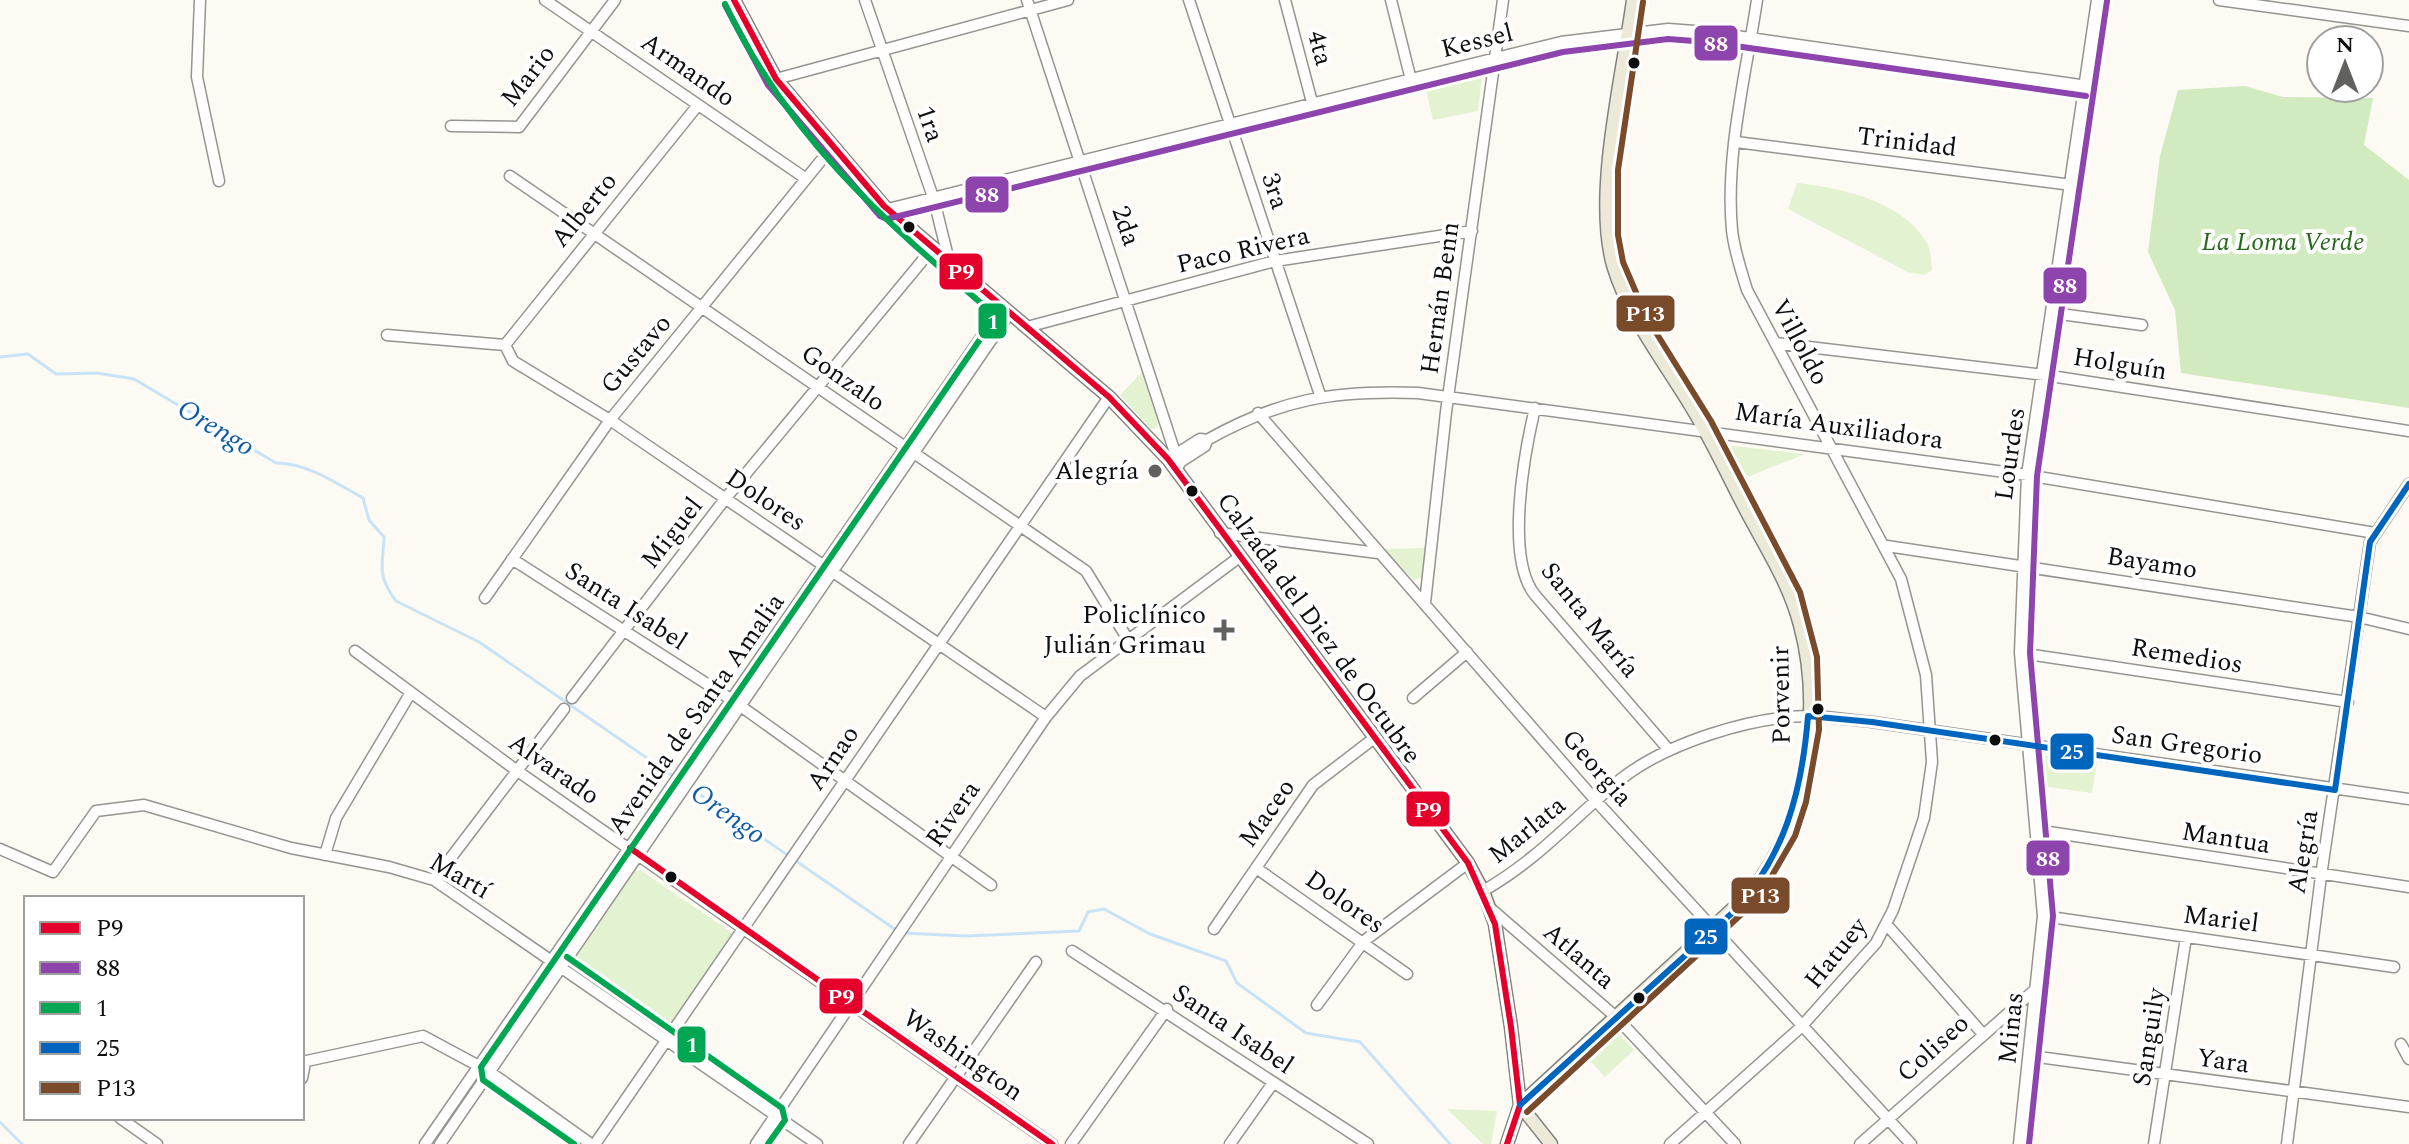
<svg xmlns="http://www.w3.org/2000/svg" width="2409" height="1144" viewBox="0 0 2409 1144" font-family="Spectral,serif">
<rect width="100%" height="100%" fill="#fcfaf2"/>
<path fill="#e3f2d1" d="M1483 68 1478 111 1433 120 1424 81Z
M1797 183C1841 188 1905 201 1928 245 1931 252 1931 262 1932 270L1925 275 1908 272 1788 209Z
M1142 372 1158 422 1157 428 1151 429 1120 395Z
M1723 445 1805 454 1742 479Z
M1425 548 1423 577 1414 580 1384 549Z
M2036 754 2097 762 2092 793 2041 786Z
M640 870 734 934 668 1034 659 1033 573 974 570 967 632 873Z
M1613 1028 1634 1050 1605 1077 1584 1054Z
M1447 1109 1497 1111 1491 1144H1483Z"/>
<path fill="#d2eabf" d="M2245 86 2283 97 2373 98 2364 145 2409 180V408L2181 373 2175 310 2148 252 2160 156 2178 90Z"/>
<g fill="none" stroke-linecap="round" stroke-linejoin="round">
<path stroke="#c8e3f7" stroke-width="3" d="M0 357 28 354 56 374 97 373 134 379 276 463C307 463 336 483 363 498L369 520 384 537C383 566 376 574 396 601L479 642 896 930
M903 933 966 936 1079 931 1088 912 1104 909 1150 934 1226 961 1237 983 1306 1033 1360 1042 1450 1144
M0 1122 22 1144"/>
<g stroke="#959491" stroke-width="13">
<path id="minor" d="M200 0 197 77 219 181
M545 0 805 178
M865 0 934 200 949 261
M1027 0 1179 465
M1189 0 1320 395
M1285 0 1313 106
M1391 0 1411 80
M2219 0 2409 26
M776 79 1068 0
M451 126 519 127 615 0
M1736 142 2072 185
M510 176 1086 571 1127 638
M888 209 1561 42 1668 29 1708 32 2087 86
M2053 313 2142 325
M1027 327 1275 261 1472 231
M387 335 505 345
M1775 343 2044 375 2409 431
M505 345 513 361 610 420 1046 717
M505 345 698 105
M1535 408C1524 454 1505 558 1535 595L1668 749
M1258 413 1597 802 1911 1144
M1170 458 1200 439 1207 440
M1174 466 1205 446 1207 440C1280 399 1334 390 1418 393L2027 475 2375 533
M1220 533 1378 553
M1887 546 2359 617 2409 629
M512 559 732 700 991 885
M485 598 610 420 832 147
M1425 603 1446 412 1503 0
M355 651 516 770 1052 1144
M2020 653 2348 702
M572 698 725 499 932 249
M1413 698 1467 652
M2036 830 2409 887
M0 849 53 872 96 811 144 805 291 848 389 867 434 880 817 1144
M325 855 336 818 410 694
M1256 868 1407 974
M434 880 564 709
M1483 891C1539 859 1573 818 1621 779 1667 743 1752 716 1811 716 1831 717 1852 720 1872 722L2409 799
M1490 908 1616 1017 1735 1144
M2043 916 2394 967
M1887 925 1982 1033
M1214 929 1313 785 1373 739
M1072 951 1368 1144
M1317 1005 1364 941 1468 863
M2401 1044 2409 1059
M2031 1056 2409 1107
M302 1062 423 1036 490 1072 591 1144
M302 1078 305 1063
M120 1118 157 1144
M425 1144 1002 307
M440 1144 1009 314
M595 1144 1109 397
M756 1144 1046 717 1080 676 1238 558
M909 1144 1036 962
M1071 1144 1167 1009
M1230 1144 1273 1083
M1670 1144 1801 1027 1876 943 1893 910 1914 848 1924 818 1932 762 1926 675 1901 579 1747 290C1741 270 1734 250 1732 230 1725 155 1746 74 1757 0
M1860 1144 2038 987
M2019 1144 2043 916 2020 653 2027 475 2097 0
M2154 1144 2186 937
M2287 1144 2321 876 2370 542 2409 484"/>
</g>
<g stroke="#82827e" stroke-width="15">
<path id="major" d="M734 0 776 79 884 206 1109 397 1168 459 1468 863 1483 891 1495 924 1511 1027 1520 1105 1507 1144
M1520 1105 1751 892C1806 823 1823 710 1800 625 1790 586 1768 551 1749 516 1731 482 1715 447 1695 413 1667 365 1629 319 1613 265 1593 193 1623 75 1633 0
M1520 1105 1551 1144"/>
</g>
<use href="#minor" stroke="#fffefd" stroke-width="10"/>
<use href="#major" stroke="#ede9d8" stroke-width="12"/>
<g stroke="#fff" stroke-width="12">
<path id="bus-1" d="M734 0 776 79 884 206 1109 397 1168 459 1468 863 1495 924 1511 1027 1520 1105 1507 1144
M630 848 1052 1144"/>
</g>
<g stroke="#fff" stroke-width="12">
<path id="bus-2" d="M725 5 768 85 880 216 887 219 1563 52 1668 39 1707 42 2086 96
M2029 1144 2053 916 2030 653 2037 476 2107 1"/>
</g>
<g stroke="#fff" stroke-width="12">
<path id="bus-3" d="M567 957 782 1108 785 1120 768 1144
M574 1144 483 1080 481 1067 996 316C883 219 791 142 725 4"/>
</g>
<g stroke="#fff" stroke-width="12">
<path id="bus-4" d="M1808 716 1872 722 2335 790
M2335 790 2370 542 2409 484
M1520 1105 1731 914C1785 858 1802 791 1808 716"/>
</g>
<g stroke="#fff" stroke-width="12">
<path id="bus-5" d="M1527 1112 1759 898 1795 836 1806 802 1819 730 1817 657 1800 592 1711 421 1647 318 1623 262 1618 235V170L1643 2"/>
</g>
<use href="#bus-1" stroke="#e4002b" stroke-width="6"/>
<use href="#bus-2" stroke="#8e44ad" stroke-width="6"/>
<use href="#bus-3" stroke="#00a651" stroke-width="6"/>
<use href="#bus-4" stroke="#0065bd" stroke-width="6"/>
<use href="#bus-5" stroke="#7a4b2a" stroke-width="6"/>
</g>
<g fill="#0e0e0e" stroke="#fff" stroke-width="3">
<circle cx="1634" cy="63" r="7"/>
<circle cx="909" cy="227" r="7"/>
<circle cx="1192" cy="491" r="7"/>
<circle cx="1818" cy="709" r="7"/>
<circle cx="1995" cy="740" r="7"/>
<circle cx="671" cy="877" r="7"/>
<circle cx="1639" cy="998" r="7"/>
</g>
<g fill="#61615e" stroke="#fff" stroke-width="3">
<circle cx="1155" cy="471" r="8"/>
<path d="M1220 618h8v8h8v8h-8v8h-8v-8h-8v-8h8z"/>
</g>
<g text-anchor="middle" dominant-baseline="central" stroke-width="8" stroke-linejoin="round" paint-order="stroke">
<g font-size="26" fill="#0e0e0e" stroke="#fff">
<text transform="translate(1477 41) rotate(-14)">Kessel</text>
<text transform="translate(1320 48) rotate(75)">4ta</text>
<text transform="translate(688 70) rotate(35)">Armando</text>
<text transform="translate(528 76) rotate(-52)">Mario</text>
<text transform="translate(930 124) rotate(71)">1ra</text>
<text transform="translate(1907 142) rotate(7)">Trinidad</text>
<text transform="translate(1275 191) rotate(72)">3ra</text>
<text transform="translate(584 210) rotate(-51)">Alberto</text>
<text transform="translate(1126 226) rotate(71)">2da</text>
<text transform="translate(1243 250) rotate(-13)">Paco Rivera</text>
<text transform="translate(1440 298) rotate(-82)">Hernán Benn</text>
<text transform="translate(1800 342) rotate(62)">Villoldo</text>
<text transform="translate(636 354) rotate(-50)">Gustavo</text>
<text transform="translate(2120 364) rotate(9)">Holguín</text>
<text transform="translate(843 378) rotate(35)">Gonzalo</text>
<text transform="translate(1839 426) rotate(8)">María Auxiliadora</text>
<text transform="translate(2010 454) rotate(-82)">Lourdes</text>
<text transform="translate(766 500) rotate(34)">Dolores</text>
<text transform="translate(672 533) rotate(-52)">Miguel</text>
<text transform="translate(2152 563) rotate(9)">Bayamo</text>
<text transform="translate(626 606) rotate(33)">Santa Isabel</text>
<text transform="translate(1590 620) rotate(51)">Santa María</text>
<text transform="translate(1319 628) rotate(54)">Calzada del Diez de Octubre</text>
<text transform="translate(2187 656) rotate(9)">Remedios</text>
<text transform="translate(1781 695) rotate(-91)">Porvenir</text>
<text transform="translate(696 714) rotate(-55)">Avenida de Santa Amalia</text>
<text transform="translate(2187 745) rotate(8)">San Gregorio</text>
<text transform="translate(833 758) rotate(-56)">Arnao</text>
<text transform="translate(1597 768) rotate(49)">Georgia</text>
<text transform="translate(554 769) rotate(35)">Alvarado</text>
<text transform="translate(1267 813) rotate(-55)">Maceo</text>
<text transform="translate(953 814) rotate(-55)">Rivera</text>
<text transform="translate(1527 830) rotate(-39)">Marlata</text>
<text transform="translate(2226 838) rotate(9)">Mantua</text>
<text transform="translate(2303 852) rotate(-81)">Alegría</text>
<text transform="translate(460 876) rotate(30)">Martí</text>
<text transform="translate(1345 902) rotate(35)">Dolores</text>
<text transform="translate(2221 919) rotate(7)">Mariel</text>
<text transform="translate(1836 953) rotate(-51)">Hatuey</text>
<text transform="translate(1579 956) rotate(41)">Atlanta</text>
<text transform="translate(2011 1028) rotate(-84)">Minas</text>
<text transform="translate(1233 1029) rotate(34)">Santa Isabel</text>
<text transform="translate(2149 1037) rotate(-81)">Sanguily</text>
<text transform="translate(1933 1048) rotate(-42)">Coliseo</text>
<text transform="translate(963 1055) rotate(35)">Washington</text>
<text transform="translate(2223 1061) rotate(8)">Yara</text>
</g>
<g font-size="26" font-style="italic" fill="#256a1b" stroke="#fff">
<text x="2283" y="242">La Loma Verde</text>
</g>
<g font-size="26" fill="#0e0e0e" stroke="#fff" text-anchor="end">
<text x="1139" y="471">Alegría</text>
<text x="1206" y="615">Policlínico<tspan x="1206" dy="30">Julián Grimau</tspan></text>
</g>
<g font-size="28" font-style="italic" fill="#105ba7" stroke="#fff">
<text transform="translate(216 428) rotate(31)">Orengo</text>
<text transform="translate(728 814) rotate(35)">Orengo</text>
</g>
</g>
<g stroke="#fff" stroke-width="3">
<rect x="1693" y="24" width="46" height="38" rx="8" fill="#8e44ad"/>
<rect x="964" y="175" width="46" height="39" rx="8" fill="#8e44ad"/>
<rect x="938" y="252" width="46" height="39" rx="8" fill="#e4002b"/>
<rect x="2042" y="266" width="46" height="39" rx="8" fill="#8e44ad"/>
<rect x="1615" y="294" width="61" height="39" rx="8" fill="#7a4b2a"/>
<rect x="977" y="302" width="31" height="38" rx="8" fill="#00a651"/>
<rect x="2049" y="732" width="46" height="39" rx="8" fill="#0065bd"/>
<rect x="1405" y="790" width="46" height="38" rx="8" fill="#e4002b"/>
<rect x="2025" y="839" width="46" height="38" rx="8" fill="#8e44ad"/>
<rect x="1730" y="876" width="61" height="39" rx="8" fill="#7a4b2a"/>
<rect x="1683" y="917" width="46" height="39" rx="8" fill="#0065bd"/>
<rect x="818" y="977" width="46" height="38" rx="8" fill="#e4002b"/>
<rect x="676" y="1025" width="31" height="39" rx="8" fill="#00a651"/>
</g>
<g font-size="22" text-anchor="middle" font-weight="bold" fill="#fff">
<text x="1716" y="51">88</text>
<text x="987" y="202">88</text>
<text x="961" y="279">P9</text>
<text x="2065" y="293">88</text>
<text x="1645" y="321">P13</text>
<text x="993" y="329">1</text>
<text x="2072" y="759">25</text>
<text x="1428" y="817">P9</text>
<text x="2048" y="866">88</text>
<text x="1760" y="903">P13</text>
<text x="1706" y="944">25</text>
<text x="841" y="1004">P9</text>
<text x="692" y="1052">1</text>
</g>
<rect x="24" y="896" width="280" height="224" fill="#ffffff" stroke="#9f9f9f" stroke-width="2"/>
<rect x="40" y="922" width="40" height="12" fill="#e4002b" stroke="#9f9f9f" stroke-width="2"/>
<text x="96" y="936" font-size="24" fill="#0e0e0e">P9</text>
<rect x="40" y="962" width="40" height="12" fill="#8e44ad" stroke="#9f9f9f" stroke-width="2"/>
<text x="96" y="976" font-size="24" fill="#0e0e0e">88</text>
<rect x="40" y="1002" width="40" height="12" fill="#00a651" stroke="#9f9f9f" stroke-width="2"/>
<text x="96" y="1016" font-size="24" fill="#0e0e0e">1</text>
<rect x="40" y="1042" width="40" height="12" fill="#0065bd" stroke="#9f9f9f" stroke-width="2"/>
<text x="96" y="1056" font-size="24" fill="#0e0e0e">25</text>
<rect x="40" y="1082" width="40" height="12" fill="#7a4b2a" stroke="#9f9f9f" stroke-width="2"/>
<text x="96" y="1096" font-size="24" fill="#0e0e0e">P13</text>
<g transform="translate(2345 64)"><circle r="38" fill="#ffffff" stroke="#9f9f9f" stroke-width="2"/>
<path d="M0-6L14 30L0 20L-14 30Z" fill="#61615e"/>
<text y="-12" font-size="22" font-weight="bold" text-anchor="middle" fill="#0e0e0e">N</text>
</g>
</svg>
